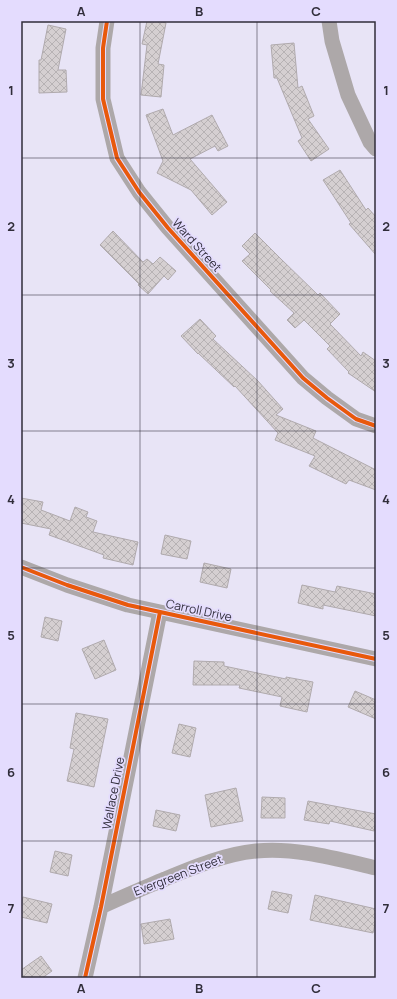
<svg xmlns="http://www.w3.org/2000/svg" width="397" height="999" viewBox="0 0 397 999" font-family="Manrope,sans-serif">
<defs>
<pattern id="building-cross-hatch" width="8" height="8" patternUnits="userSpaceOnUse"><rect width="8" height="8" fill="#d5cfd1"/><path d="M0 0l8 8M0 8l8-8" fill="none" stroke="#b7b2b4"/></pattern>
</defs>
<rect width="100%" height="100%" fill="#e8e4f6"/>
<path fill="url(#building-cross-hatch)" stroke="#b0aaad" d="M147 21H158L166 23 158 64 164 65 161 97 141 95 147 45 142 44Z
M48 25 66 29 58 70H66L67 92 39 93V60H41Z
M294 43 298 88 302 86 314 116 308 119 329 149 311 161 298 141 302 138 277 78H274L271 45Z
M163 109 173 135 212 115 228 146 218 151 215 146 190 159 227 202 212 215 191 190 157 173 163 161 146 115Z
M340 170 366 210 368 208 376 217V255L349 224 351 223 323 180Z
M113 231 143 262 147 259 153 264 160 257 176 271 168 280 164 276 148 294 138 285 139 284 100 245Z
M255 233 281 259 318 295 320 293 340 314 330 324 361 356 363 352 376 361V392L348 373 349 372 327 349 330 346 304 320 295 328 287 320 294 313 270 291 271 290 242 261 250 254 242 246Z
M200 319 216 336 213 339 258 381 283 409 276 415 316 431 313 438 376 470V490L349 480 346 484 309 466 315 456 275 440 278 433 235 386 234 387 198 353V354L181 336Z
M21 498 43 502 41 510 70 521 75 507 88 512 86 517 97 521 93 532 138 542 133 565 103 558 104 555 49 535 51 529 21 523Z
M165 535 191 541 187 559 161 554Z
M204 563 231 569 227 588 200 582Z
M302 585 335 592 337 586 376 594V616L323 605V609L298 603Z
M45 617 62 621 58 641 41 637Z
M104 640 116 670 95 679 82 649Z
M194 661 224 662V666L286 679V677L313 682 307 712 280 706 282 697 239 688 240 685H193Z
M355 691 376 700V719L348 707Z
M76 713 108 719 94 787 67 781 74 749 70 748Z
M179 724 196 728 190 757 172 753Z
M236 788 243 821 211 827 205 795Z
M262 797 285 798V818H261Z
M308 801 376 814V821L374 831 330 821 329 824 304 820Z
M156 810 180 815 176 831 153 826Z
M55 851 72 855 68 876 50 872Z
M272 891 292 895 288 913 268 909Z
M315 895 376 909V920L373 933 310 920Z
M23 897 52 904 47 923 21 917V906Z
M170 919 174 939 144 944 141 924Z
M41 956 52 971 42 978H21V970Z"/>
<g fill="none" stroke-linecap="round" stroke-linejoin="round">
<path stroke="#ada8a9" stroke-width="15" d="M107 21 103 48V99L117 158 139 192 168 228 303 378 327 398 356 419 376 426
M329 21 332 41 348 95 370 142 376 149
M21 567 67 585 128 605 376 659
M101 907C122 897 144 888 165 879 194 867 225 854 256 851 296 847 337 859 376 868
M85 978 101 907 160 612"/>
<g stroke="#e4dcfe" stroke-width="6">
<path id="cycleway" d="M107 21 103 48V99L117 158 139 192 168 228 303 378 327 398 356 419 376 426
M21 567 67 585 128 605 376 659
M85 978 101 907 160 612"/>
</g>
<use href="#cycleway" stroke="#e8590c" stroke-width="4"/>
</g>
<path fill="none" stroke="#302d3a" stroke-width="1" stroke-opacity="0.55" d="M140 21V978M257 21V978M21 158H376M21 295H376M21 431H376M21 568H376M21 704H376M21 841H376"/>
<g text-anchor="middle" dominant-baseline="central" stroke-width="3.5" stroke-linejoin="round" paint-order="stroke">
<g font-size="12" fill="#302d3a" stroke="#e4dcfe">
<text transform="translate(197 245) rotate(48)">Ward Street</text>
<text transform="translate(199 610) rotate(12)">Carroll Drive</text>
<text transform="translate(113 793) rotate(-79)">Wallace Drive</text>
<text transform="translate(178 875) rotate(-21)">Evergreen Street</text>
</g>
</g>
<rect width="397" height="999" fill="none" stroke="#e4dcfe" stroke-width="44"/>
<rect x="22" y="22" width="353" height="955" fill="none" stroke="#302d3a" stroke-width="1.5"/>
<g font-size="13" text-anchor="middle" font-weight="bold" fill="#302d3a">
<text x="81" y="16">A</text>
<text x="199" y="16">B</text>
<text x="316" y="16">C</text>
<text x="11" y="95">1</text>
<text x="386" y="95">1</text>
<text x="11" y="231">2</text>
<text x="386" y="231">2</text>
<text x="11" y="368">3</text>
<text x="386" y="368">3</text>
<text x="11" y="504">4</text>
<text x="386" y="504">4</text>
<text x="11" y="640">5</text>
<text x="386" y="640">5</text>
<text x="11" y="777">6</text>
<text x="386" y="777">6</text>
<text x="11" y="913">7</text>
<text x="386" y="913">7</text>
<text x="81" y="993">A</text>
<text x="199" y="993">B</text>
<text x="316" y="993">C</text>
</g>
</svg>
